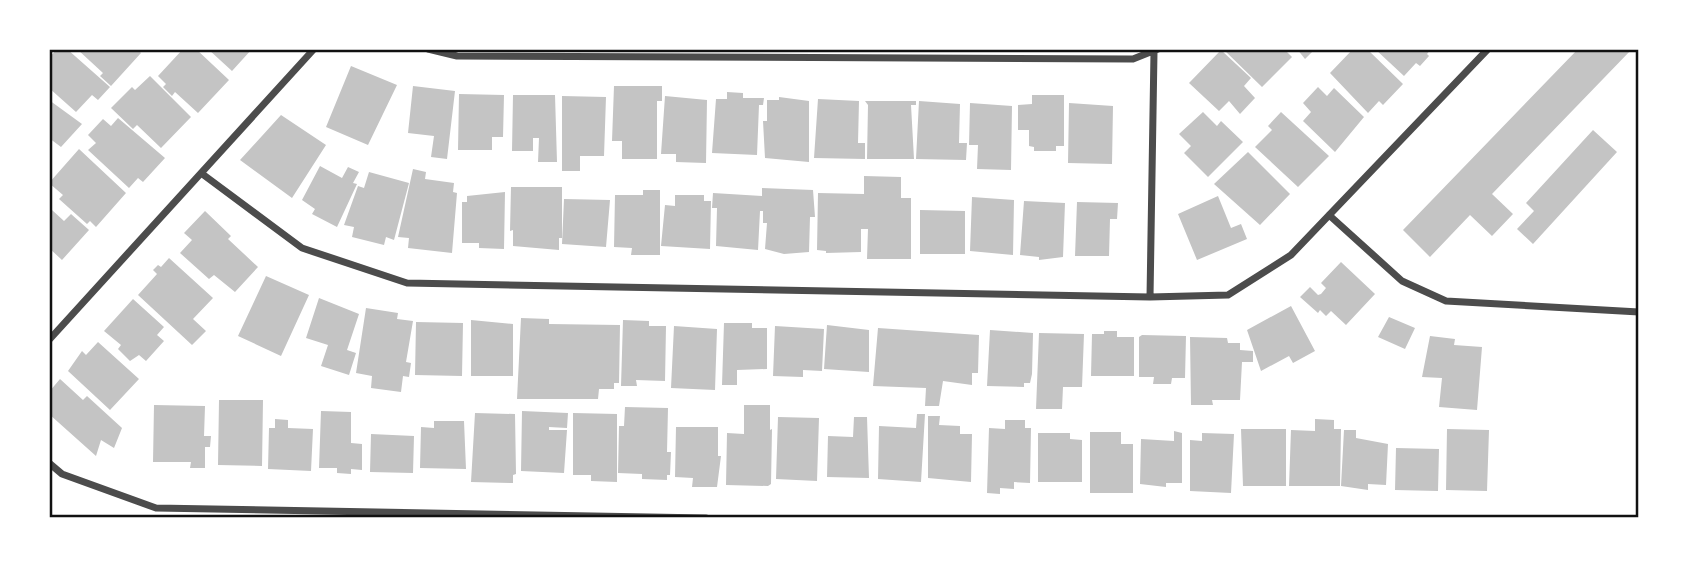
<svg xmlns="http://www.w3.org/2000/svg" width="1688" height="567" viewBox="0 0 1688 567" font-family="Poppins,sans-serif">
<rect width="100%" height="100%" fill="#fff"/>
<path fill="#c4c4c4" d="M57 49H67L110 87 98 100 92 95 76 112 49 88V58Z
M77 49H137L141 53 111 86 100 76 103 73Z
M183 49H196L229 80 198 113 175 92 172 96 163 87 166 84 158 76Z
M208 49H252L232 71Z
M1223 49H1284L1292 57 1262 87Z
M1297 49H1315L1305 59Z
M1353 49H1367L1403 84 1383 105 1379 101 1368 113 1330 73Z
M1375 49H1431L1427 54 1429 56 1420 66 1416 63 1404 76Z
M1578 49H1632L1492 194 1513 214 1492 236 1470 215 1430 257 1403 230Z
M1221 50 1251 78 1244 86 1255 98 1240 114 1229 101 1219 111 1189 83Z
M351 66 397 85 368 145 326 127Z
M150 76 191 117 161 148 137 125 133 129 111 108 132 87 135 90Z
M413 86 455 91 447 159 431 157 434 136 408 133Z
M614 86H662V101H657V159H622V141H612Z
M1318 87 1327 96 1334 88 1364 117 1335 152 1303 121 1311 112 1303 103Z
M727 92 743 93V98H764L763 105H759L757 155 712 153 716 99H727Z
M459 94 504 95 503 137H492V150H458Z
M513 95H555L557 162H538L539 138H533V151H512Z
M1032 95H1064V146H1056V151H1034V147L1029 146V130H1018V105L1032 104Z
M562 96 606 97 604 156H580V171H562Z
M665 96 707 100 706 163 676 162V154H661Z
M779 97 809 101V162L765 158 763 121H767V100H779Z
M818 99 859 101 858 143H865V159L814 158Z
M49 100 82 124 61 147 49 138Z
M865 101H916V105H911L914 159H867L868 105Z
M919 101 960 104 959 143H967L966 160 916 159Z
M970 103 1012 106 1011 170 977 169 978 145H969Z
M1069 103 1113 106 1112 164 1068 163Z
M1203 112 1217 126 1221 121 1243 142 1208 177 1184 153 1191 146 1179 134Z
M1281 112 1329 156 1298 187 1255 147 1272 130 1268 126Z
M281 115 326 145 292 198 240 160Z
M118 118 165 158 143 182 138 178 129 188 88 150 96 143 88 135 103 119 111 126Z
M1593 130 1617 152 1533 244 1517 229 1534 211 1526 203Z
M79 149 126 193 96 227 90 221 87 224 59 199 63 195 49 183Z
M1248 152 1290 194 1260 225 1214 184Z
M320 166 342 178 348 167 359 172 353 183 357 184 337 227 312 214 315 209 302 200Z
M413 169 426 172 425 179 454 183 453 192 457 193 452 253 408 248 409 238 398 237Z
M369 172 409 183 394 240 386 237 384 245 352 237 354 227 344 225 358 186 364 188Z
M864 176 901 177V198H911V259H867L868 229H861V252L826 253V251L817 250 818 193 864 194Z
M511 187H562V238H559V250L513 246V230L510 231Z
M762 188 813 190 815 217H810L809 252 784 254 765 249 767 223H763V211H760L758 250 716 246 717 208H712L713 193 762 196Z
M643 190H660V255H631L632 248 614 247 615 195H643Z
M505 192 504 249 479 248V243H462V202H467V196Z
M675 195H704V201H711L710 249 661 246 665 205 675 206Z
M1218 196 1231 228 1241 224 1247 239 1197 260 1178 214Z
M972 197 1014 200 1013 255 970 251Z
M564 199 610 200 606 247 562 244Z
M1024 201 1065 203 1063 257 1039 260V257L1020 255Z
M1077 202 1118 203 1117 219H1110L1109 256H1075Z
M52 210 64 221 71 214 89 230 62 260 49 248Z
M920 210 965 211V254H920Z
M205 211 231 236 228 239 258 267 235 292 214 275 209 279 180 253 192 240 184 233Z
M169 258 213 298 193 319 206 331 192 345 138 295 157 274 153 270 158 265 161 267Z
M1341 262 1375 294 1346 325 1331 311 1326 316 1320 310 1318 313 1300 297 1310 287 1318 295 1321 294 1326 288 1321 283Z
M266 276 309 295 281 356 238 336Z
M319 298 359 314 347 350 356 353 349 375 321 366 328 345 306 338Z
M133 299 164 327 157 335 164 341 146 361 139 355 130 361 118 349 121 345 104 331Z
M1291 306 1315 351 1293 363 1289 356 1261 371 1247 330Z
M366 308 398 313 397 319 413 321 406 362 411 363 409 377 403 376 401 392 371 388 372 376 356 373Z
M1389 317 1415 328 1405 349 1378 337Z
M521 318 549 319V324L620 325 619 383H614V389H599L598 399H517Z
M471 320 513 324V376H471Z
M623 320 649 321V326H666L665 381 636 380 637 386H621Z
M416 322 463 323 462 376 415 375Z
M724 323H752V328H767V369L737 370V385H722Z
M827 325 869 330V372L824 369Z
M674 326 717 329 715 390 671 388Z
M775 326 824 329 822 371 803 370V377L773 376Z
M878 328 979 335 978 373H972V385L943 381 939 406H925L926 388 873 386Z
M990 330 1033 333 1032 374 1030 383H1024V387L987 386Z
M1104 331H1117V337H1134V376H1091L1092 334H1104Z
M1039 333 1084 334 1082 387H1063L1062 409H1036Z
M1142 335 1186 336 1185 378H1172L1171 384H1153L1154 377H1139V337Z
M1430 336 1455 339 1454 345 1482 347 1477 410 1439 407 1442 378 1422 377Z
M1190 337 1227 338 1228 343H1240V350L1253 351V362H1242L1240 400H1212L1213 405H1191Z
M98 342 139 379 110 410 68 371 82 351 86 355Z
M60 379 83 400 87 396 122 428 114 448 101 440 96 456 49 414V392Z
M219 400H263L262 466 218 465Z
M154 405 205 406 204 436H211L210 447H205V468H190L191 462H153Z
M744 405H770V430L772 429 771 484 768 486 726 485 727 433 744 434Z
M625 407 668 408 667 452H671L670 475H667V480L642 479V474L618 473 619 426H624Z
M321 411 351 412V443L362 444V470L351 469V474L337 473V468H319Z
M522 411 568 413 567 428 549 427V430H567L564 473 521 471Z
M475 413 515 414 516 474 513 475V483L471 482Z
M573 413 617 414V482L591 481V475H573Z
M917 414H925L921 482 878 479 879 426 916 428Z
M928 416H940L939 425 960 426V434H972L971 482 928 478Z
M778 417 819 418 817 481 776 479Z
M854 417H867L869 478 827 477 828 436 853 437Z
M275 419 288 420V428L313 429 311 471 268 469 269 428H275Z
M1315 419 1334 420V429H1341L1340 486H1289L1291 430 1315 431Z
M1005 420H1025V428H1031L1030 483 1014 482V489L1000 488V494L987 493 989 428 1005 429Z
M434 421H464L466 469 420 468 421 427 434 428Z
M676 427H718V456H721L717 487H692L693 478 675 477Z
M1241 429H1286V486H1243Z
M1447 429 1489 430 1487 491 1446 490Z
M1344 430H1356V438L1388 444 1386 485 1368 484V490L1341 486Z
M1174 431 1182 433V483H1166V487L1140 484 1141 439 1174 441Z
M1090 432H1121V444H1133V493H1090Z
M1038 433H1070V439L1082 440V482H1038Z
M1202 433 1234 434 1231 493 1190 491V440L1202 441Z
M371 434 414 436 413 473 370 472Z
M1396 448 1439 449 1438 491 1395 490Z"/>
<g fill="none" stroke-linecap="round" stroke-linejoin="round">
<path stroke="#4c4c4c" stroke-width="7" d="M428 49 457 56 1133 59 1158 49
M201 173 302 248 407 283 1150 297 1228 295 1291 255 1488 49
M1329 215 1402 281 1446 301 1639 312
M1150 297 1154 52
M49 340 314 49
M49 463 62 474 156 508 706 518"/>
</g>
<rect width="1688" height="567" fill="none" stroke="#ffffff" stroke-width="102"/>
<rect x="51" y="51" width="1586" height="465" fill="none" stroke="#111" stroke-width="2.5"/>
</svg>
